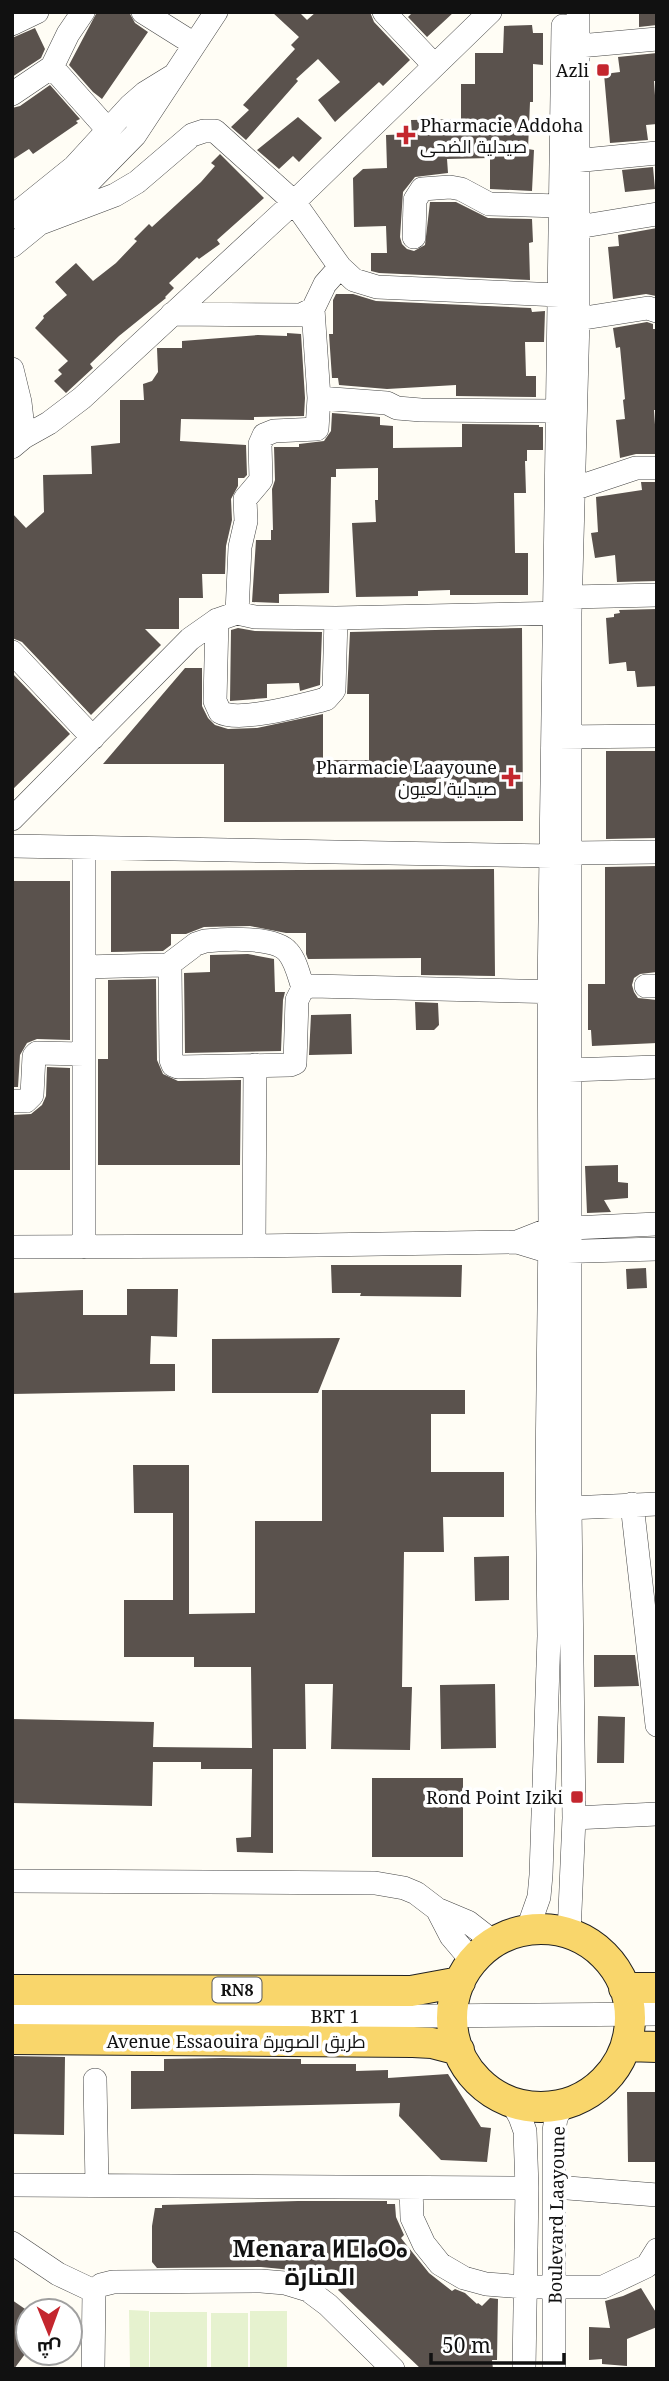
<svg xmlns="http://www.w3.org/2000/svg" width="669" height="2381" viewBox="0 0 669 2381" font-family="'Noto Serif',Cairo,'Noto Sans Tifinagh',serif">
<rect width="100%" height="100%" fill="#fffdf5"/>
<path fill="#e6f2cf" d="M129 2310 149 2311V2369H130Z
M250 2311H287V2369H250Z
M150 2312H207V2369H150Z
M211 2313H248V2369H211Z"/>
<path fill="#5a524d" d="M97 12H129L135 23 148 32 102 99 93 92 69 65Z
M272 12H299L307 20 316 12H370L374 22 410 60 383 86 379 82 335 122 318 100 340 82 318 59 296 79 298 81 246 140 231 127 249 110 243 105 295 49 291 45 299 37Z
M413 12H454L427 37 408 17Z
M639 13H657V25L639 27Z
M532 25 533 33H543V65L533 64V102H530L528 149 534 150 532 191 490 189V158L447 159 448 173 415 177 403 192 400 237 402 244 407 249 414 251 425 245 430 202H456L488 218 532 219 533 242 529 243 530 280 379 273 371 271V253H387L386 226 354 227 353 178 363 169 387 168 386 135 412 134 411 120 461 119V84H475V53H503L504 26Z
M35 28 45 49 41 58 12 77V38Z
M657 53V81H654L657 124 646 125 648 140 610 143 604 74 620 72 618 57Z
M50 85 80 119 76 121 78 123 33 154 29 149 12 160V108L20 106Z
M298 117 322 138 299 162 293 156 279 169 257 150Z
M220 154 264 198 217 240 220 244 199 259 197 257 169 283 174 288 165 297 166 298 119 336 90 364 93 368 66 393 54 381 62 374 58 370 68 361 35 328 44 318 43 316 67 295 55 282 76 263 93 281 116 263 137 241 134 239 149 224 152 227 201 182 215 166 211 163Z
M653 167 655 189 625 192 622 170Z
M657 228 656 296 646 294 613 299 608 247 619 246 618 235Z
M336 294H353L376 301 531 308 532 312 545 311 544 342H525L526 376H536V397L456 396V385L387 389 339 385 338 378H332L329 334H333V300Z
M647 322 653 324V329H657V410H654L657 454H636L620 458 616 420 625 419 623 400 625 399 620 347 616 348 613 328Z
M287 333 301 334 305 398 304 416 254 417V420L181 419 180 441 246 445 247 475 244 478H238V486L231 499 232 520 226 546 225 574H202L203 598H179V629H145L161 645 91 715 22 642 12 638V513L26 528 44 512 43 475 92 474 91 446 120 443V400H144L143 384 152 381 158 372 157 348H182V341L258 335 287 336Z
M332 413 380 417V425L393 426V448L462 447V424L539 425V427H543V450H527V461H525L526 493H514L515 553H528V595H450V590L418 591V596L356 597 352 523 376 522 375 500H378V468L336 469V477H331L329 593 279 594V603L252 602 256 540H271V530H273L272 489 275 480 274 447H299V444L324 441 331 431Z
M641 482H657V581L617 582 615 555 595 558 591 533 598 532 596 497 642 490Z
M657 609V686L637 687 635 671H627L626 662 609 664 606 618 614 617V614L620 613 619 610Z
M238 628 255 631 322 632 320 685 300 691 299 683 267 684V698L230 701 231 630Z
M522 628 523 821 224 822V764H103L185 668H202V706L208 718 215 725 228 729 257 728 323 714V760H369V694H347L350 632Z
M12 673 70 734 12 790Z
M606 751H657V838L606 839Z
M657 866V972L640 974 634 978 632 985 634 992 638 998 657 1000V1043L592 1046 591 1030H588V984H605V867Z
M494 869 495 976 421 975V958L308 959 306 954V933H286L250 926 204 927 186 934H171V945L163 951 111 952V871Z
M12 881H70V1040L37 1039 27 1043 20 1055 18 1087H12Z
M248 954 274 959 275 992H285L283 1000 281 1051 185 1053 184 973 210 972V955Z
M156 979 157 1060 163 1074 178 1081 241 1080 240 1165H98V1059H108V980Z
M415 1002 438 1003 439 1025 434 1030H416Z
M351 1014 352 1054 309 1055 311 1015Z
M47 1067 70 1068V1170H12V1115L31 1114 42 1105 46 1096Z
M618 1165V1182L628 1183V1198L604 1200 611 1212 587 1213 585 1166Z
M331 1265H462L461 1297 360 1296 361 1293H332Z
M646 1268 647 1288 627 1289 626 1269Z
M127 1289H178L177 1337 151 1336 150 1364H175V1391L12 1394V1293L83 1290V1315H127Z
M340 1338 318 1393H212V1339Z
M322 1390H465V1414H431V1472H504V1517H443L444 1552H404L402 1687H412L410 1750 331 1749 333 1684H305L306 1749H273V1853L237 1852 236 1838 251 1837 252 1769H201V1762H153L152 1806 12 1803V1719L154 1722 153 1747 252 1748 251 1667H194V1657H124V1600H173V1513H134L133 1465H189V1614L255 1613V1521H322Z
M509 1556V1600L475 1601 474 1557Z
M594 1655H635L639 1686 594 1687Z
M495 1684 496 1748 441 1749 440 1685Z
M598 1716 625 1717 624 1763H597Z
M372 1778H463V1857H372Z
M12 2056 65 2057 64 2135 12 2134Z
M223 2058 301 2059V2064H356V2071L388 2070V2078L448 2074 481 2127 491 2128 487 2162 441 2160 399 2116 400 2103 131 2109V2071H164V2059Z
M627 2092H657V2162H628Z
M298 2201H387V2204H395L396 2217 404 2235 401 2238 429 2273 452 2291 455 2289 465 2293 477 2304 478 2303 482 2306 490 2298 498 2299 497 2360H492L493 2369H421L338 2290 343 2284 326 2270H292L261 2267 157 2268 152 2262V2226L155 2208H162V2205Z
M641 2288 657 2314V2327L627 2339V2366L602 2364V2359L589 2360V2327L610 2328 605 2301 623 2296Z
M12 2300 28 2311V2350L14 2369Z"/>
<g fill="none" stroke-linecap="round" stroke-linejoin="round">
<g stroke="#444" stroke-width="24">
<path id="minor" d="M83 12 68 34 52 67 109 131
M143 12 194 44
M384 12 434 65
M12 24 37 12
M579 46 657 39
M12 94 52 67
M563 162 657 153
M26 206 41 223 115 195 137 182 192 135 204 131H215L294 202 340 267 354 280 377 287 559 295
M12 217 74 167 130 106 145 93 171 77
M578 227 657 214
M414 237 415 200 422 189 450 187 461 189 489 204 560 206
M12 246 82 189 135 135 216 12
M172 314 301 315 313 309 325 284 340 267
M578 319 648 308 657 311
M12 369 20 402 24 437
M319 398 387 403 397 408 421 410 557 411
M12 447 24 437 49 423 82 398 294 202 490 12
M573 489 636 468H657
M571 597 657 595
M237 613 240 547 246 521 245 499 261 480 260 444 264 435 274 431 317 429 319 398 313 309
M217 620 215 701 220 712C239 723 302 705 326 699L334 690 336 618
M12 652 93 738
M558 737 657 736
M12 819 190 639 217 620 237 613 255 617 336 618 566 613
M12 846 552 856 571 853 657 852
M84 849V1247
M167 966 196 944 205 941C225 939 275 936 288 952 296 961 299 976 303 988
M84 967 162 965 170 967 171 1060 173 1065 178 1067 290 1065 295 1063 297 1000 303 988 312 986 563 992
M646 986H657
M569 1070 657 1067
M12 1101H26L32 1095 34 1056 37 1053 84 1054
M657 1224 550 1229 517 1242 550 1252 657 1249
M254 1246 255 1065
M12 1247 254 1246 517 1242
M632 1504 657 1725
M570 1508 657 1504
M574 1818 657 1814
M12 1881 375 1883 404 1888 416 1893 437 1909 468 1922 495 1943
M437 1909 451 1936 473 1962
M527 1931 539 1897 541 1875 549 1636 547 1471 550 1229 549 991 563 26
M569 1934 574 1818 570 1508V613L578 319V12
M12 2014 431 2016 657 2014
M95 2080 97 2185
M512 2102 520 2117 525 2131 527 2188 524 2369
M12 2185 527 2188
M555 2187 657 2195
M411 2188 412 2218 424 2244 440 2264 464 2278 486 2284 524 2287H603L647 2266 657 2250
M12 2243 58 2274 94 2291
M94 2291 101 2285 113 2282 261 2281 285 2283 308 2290 328 2305 393 2369
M93 2369 94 2291
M554 2369V2131L556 2118 563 2104"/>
</g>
<g stroke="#222" stroke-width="32">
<path id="major" d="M452 2018a89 89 0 1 1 178 0a89 89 0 1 1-178 0Z
M624 1988H657
M12 1990 411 1991 460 1982
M12 2039 413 2042 432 2043 459 2050
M626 2046 657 2047"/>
</g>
<use href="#minor" stroke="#fff" stroke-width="23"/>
<use href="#major" stroke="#f9d66b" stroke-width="30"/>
</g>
<g fill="#c4262e" stroke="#fff" stroke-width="2.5">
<rect x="596" y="63" width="14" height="14" rx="3.5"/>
<path d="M402.5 124.5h7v7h7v7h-7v7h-7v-7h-7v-7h7z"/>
<path d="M507.5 766.5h7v7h7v7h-7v7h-7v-7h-7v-7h7z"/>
<rect x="570" y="1790" width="14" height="14" rx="3.5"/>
</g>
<g text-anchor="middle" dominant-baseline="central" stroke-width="7" stroke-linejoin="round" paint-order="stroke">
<rect fill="#fff" stroke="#585858" stroke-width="2" x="212.5" y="1977.5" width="49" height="25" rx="5"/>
<g font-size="16" font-weight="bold" fill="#111">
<text x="237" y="1990">RN8</text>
</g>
<g font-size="18" fill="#111" stroke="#fff" text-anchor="end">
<text x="589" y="70">Azli</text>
<text x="420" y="125" text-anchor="start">Pharmacie Addoha<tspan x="420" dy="21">صيدلية الضحى</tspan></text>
<text x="497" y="767">Pharmacie Laayoune<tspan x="497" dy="21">صيدلية لعيون</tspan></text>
<text x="563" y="1797">Rond Point Iziki</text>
</g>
<g font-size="18" fill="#111" stroke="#fff">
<text x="335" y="2016">BRT 1</text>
<text x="236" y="2041">Avenue Essaouira طريق الصويرة</text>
<text transform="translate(556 2215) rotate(-89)">Boulevard Laayoune</text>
</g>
<g font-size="24" font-weight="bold" fill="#111" stroke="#fff">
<text x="320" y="2247">Menara ⵍⵎⵏⴰⵔⴰ<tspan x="320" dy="28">المنارة</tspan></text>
</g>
</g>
<rect width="669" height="2381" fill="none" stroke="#111111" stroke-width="28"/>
<g transform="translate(49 2332) rotate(179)"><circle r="33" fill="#ffffff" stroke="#a0a0a0" stroke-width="2"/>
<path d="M0-5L12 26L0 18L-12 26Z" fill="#c4262e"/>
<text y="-10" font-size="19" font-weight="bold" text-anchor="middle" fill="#111111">ش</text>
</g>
<path d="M431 2353v10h133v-10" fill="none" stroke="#111111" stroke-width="3.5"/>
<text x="442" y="2353" font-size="21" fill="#111111" stroke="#ffffff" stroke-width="5" paint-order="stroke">50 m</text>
</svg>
